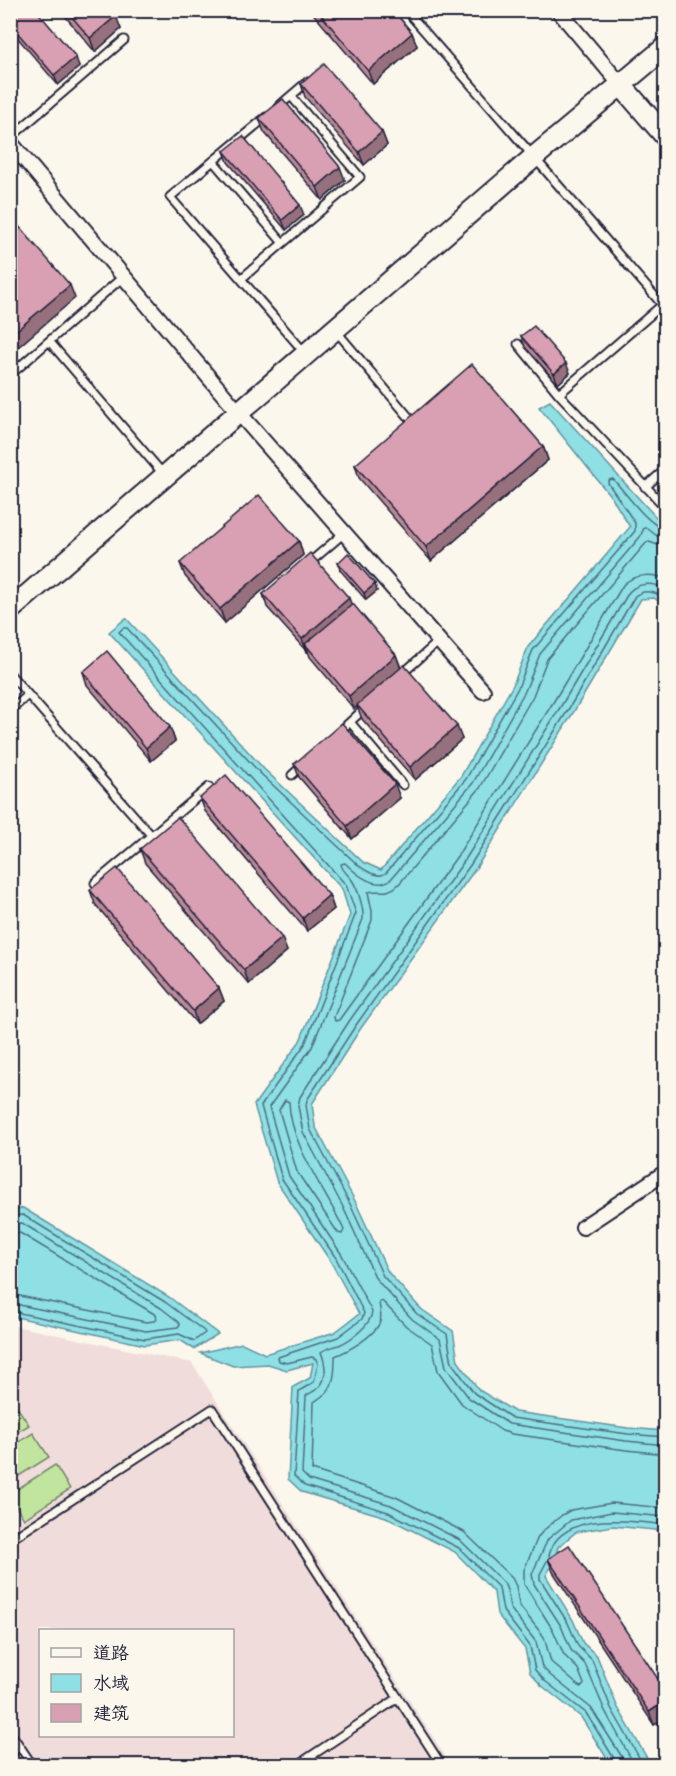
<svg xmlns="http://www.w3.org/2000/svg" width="676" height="1776" viewBox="0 0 676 1776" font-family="Mali,'LXGW WenKai TC',sans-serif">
<rect width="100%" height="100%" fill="#fbf7ec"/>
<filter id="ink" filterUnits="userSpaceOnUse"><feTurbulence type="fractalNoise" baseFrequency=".0167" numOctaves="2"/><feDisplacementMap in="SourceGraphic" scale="12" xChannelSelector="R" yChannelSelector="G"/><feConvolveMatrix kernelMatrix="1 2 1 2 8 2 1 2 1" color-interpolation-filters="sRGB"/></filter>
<g filter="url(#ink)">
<path fill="#f0dddb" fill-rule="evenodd" d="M10 1325 192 1363 451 1765H11ZM40 1630H232V1736H40Z"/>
<path fill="#c1e59e" stroke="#72846c" stroke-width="1.5" d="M13 1401 29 1425 11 1436V1402Z
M33 1433 49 1457 11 1481V1447Z
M55 1465 70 1489 24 1519 11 1498V1493Z"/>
<path fill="#8ee0e5" stroke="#6394a1" stroke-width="1.5" d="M550 401 654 515 665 525V606L654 598 641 599 573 713 476 868 361 1028 312 1104 315 1126 355 1201 388 1272 421 1309 453 1331 458 1361 479 1390 515 1412 628 1428 665 1431V1531L613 1526 576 1532 558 1547 555 1558 546 1576 573 1620 583 1643 597 1656 617 1706 651 1765H611L581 1717 541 1685 530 1673 525 1649 497 1614 494 1592 455 1552 386 1517 302 1492 288 1479 293 1387 310 1378 313 1363 287 1370 268 1364 233 1366 200 1353 242 1343 265 1354 335 1332 359 1314 331 1262 277 1182 254 1105 300 1041 350 915 342 889 109 632 126 618 264 769 363 862 381 870 461 776 513 685 528 647 630 527 612 498 539 407Z
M23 1208 169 1297 218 1334 194 1349 180 1340 145 1345 11 1316V1211Z"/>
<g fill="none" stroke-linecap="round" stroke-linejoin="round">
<path stroke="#4d6e7f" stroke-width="1.5" d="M666 546 658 545 649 542H647L547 659 533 696 480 788 399 884C386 896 380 889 368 892L372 911V920L334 1017 335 1021 339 1020 458 855 554 701 623 585C634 574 652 573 666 579
M666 590C655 582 638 582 629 592L561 706 465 860 350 1020 300 1097 298 1106 303 1132 343 1207 376 1279 412 1319 440 1339 446 1367 469 1398 509 1424 626 1441 666 1445
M666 599C656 592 645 588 635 596L568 710 471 864 356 1025 307 1100 306 1105 310 1129 350 1204 383 1276 417 1314 447 1334 452 1363 474 1393 512 1418 628 1434 666 1437
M285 1100 289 1102C290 1145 326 1191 344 1230L342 1234 338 1233 297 1172 279 1110Z
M10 1216 23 1215 165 1302 204 1331 205 1333 194 1341 179 1334 145 1339 10 1311
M10 1224 22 1223 161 1308 179 1322 180 1324 178 1327 146 1331 10 1303
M10 1233H20L156 1315 157 1319 155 1321 146 1322 10 1294
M666 1454 626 1450 512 1434 502 1431 462 1404 438 1371 432 1344 406 1326 382 1301 379 1303C380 1309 382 1315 380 1322 375 1336 348 1351 335 1356 335 1367 335 1383 327 1392 323 1396 318 1399 314 1402L312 1470 396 1497 464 1532 512 1578 516 1586 519 1605 544 1637 551 1662 580 1687 583 1686 584 1684 578 1669 564 1655 553 1630 524 1584V1570L538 1537 544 1530 562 1515 571 1510 612 1503 666 1508
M549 1556C550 1552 551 1547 554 1543 576 1512 633 1521 666 1525
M547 1561 540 1574V1579L568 1623 578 1646 592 1660 611 1708 644 1766
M616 1766 615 1760 586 1713 545 1681 535 1670 530 1646 503 1611 499 1588 459 1548 388 1512 305 1486 294 1476 299 1391 314 1382 318 1364 316 1359 312 1357 287 1363 279 1361 278 1357 338 1337 362 1319 364 1313 336 1258 282 1179 261 1106 305 1044 356 913 346 885 119 632 123 628H127L260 773 359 866C367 871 378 879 386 873L466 779 518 688 533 650 635 531V523L608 483 609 480 613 479C624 491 650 528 666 529
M623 1766 622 1757 591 1708 550 1675 542 1667 536 1642 510 1608 507 1590 504 1583 460 1540 391 1505 309 1480 302 1473 306 1396C309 1393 314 1392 318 1388 329 1379 325 1362 321 1352 327 1348 333 1347 339 1345 351 1340 371 1325 372 1312L342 1255 289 1176 269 1107 312 1047 363 919C364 909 358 889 352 880 348 874 342 871 341 864L345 863C356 874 376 891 391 879L473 783 525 691 540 654 640 537 644 528H647L657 536 666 537
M635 1766 605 1711 585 1664 571 1650 561 1626 534 1584 532 1574 548 1539 571 1520 612 1512 666 1517"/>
<g stroke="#22223b" stroke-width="11">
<path id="lane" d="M406 10 666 309
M279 106 307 82
M266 117 170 197 305 353
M10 138 124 40
M213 161 283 243
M241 279 360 177 291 96
M337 332 413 422
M49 341 164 475
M518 344 559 394 666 508
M10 375 124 276
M559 394 662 305
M645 487 666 469
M308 564 344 533
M10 674 151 835
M402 674 439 641
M10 711 28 695
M350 722 403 785
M338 733 365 708
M292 775 303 765
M95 883 209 787
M10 1540 212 1409 442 1766
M661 1681 666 1678
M10 1732 33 1766
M10 1753 20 1747
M296 1766 398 1698"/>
</g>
<g stroke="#22223b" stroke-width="18">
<path id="street" d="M558 10 621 85
M10 142 239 413 483 691
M583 1227 666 1172"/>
</g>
<g stroke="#22223b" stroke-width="24">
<path id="secondary" d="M621 85 666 137
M10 610 533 158 666 47"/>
</g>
<use href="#lane" stroke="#fbf7ec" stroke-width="7"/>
<use href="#street" stroke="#fbf7ec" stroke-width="14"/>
<use href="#secondary" stroke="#fbf7ec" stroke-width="20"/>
</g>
<path fill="#ba8a99" stroke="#22223b" stroke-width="1.5" d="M60 10H112L121 29 95 52Z
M310 10H393L412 33 417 46 373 84Z
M10 14 79 67 58 85 10 29Z
M301 84 382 132 387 145 364 165 305 97Z
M259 118 345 180 322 200 264 132Z
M224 151 304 215 286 230 228 162Z
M521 336 570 373 558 384 525 347Z
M543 446 548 460 431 561 359 478 355 465Z
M299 541 303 555 225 623 185 576 180 563Z
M338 563 377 591 366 600 340 570Z
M263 594 352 605 396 655 401 668 462 739 415 780 362 719 357 706 354 709 310 657 308 651 307 652 267 607Z
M83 672 170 727 175 741 151 761 87 685Z
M294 764 400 798 352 839 299 777Z
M200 798 329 895 334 909 307 931 205 811Z
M140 849 287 951 249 984 145 863Z
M90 890 219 988 224 1001 197 1024 95 904Z
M548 1559 666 1691V1718L654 1725 553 1572Z"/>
<path fill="#97707d" stroke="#22223b" stroke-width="1.5" d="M116 16 121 29 95 52 90 38Z
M412 33 417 46 373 84 368 71Z
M76 57 79 67 58 85 54 75Z
M382 132 387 145 364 165 359 152Z
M340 167 345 180 322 200 317 187Z
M300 205 304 215 286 230 282 220Z
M70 285 75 298 10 354V336Z
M566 363 570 373 558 384 554 374Z
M543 446 548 460 431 561 426 547Z
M299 541 303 555 225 623 220 609Z
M375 584 377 591 366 600 364 593Z
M349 598 354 611 305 644 308 651 307 652 302 639Z
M396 655 401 669 354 709 349 696Z
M457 726 462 739 415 780 410 767Z
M170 727 175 741 151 761 146 748Z
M395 784 400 798 352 839 347 826Z
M329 895 334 909 307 931 303 918Z
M282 938 287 951 249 984 244 970Z
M219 988 224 1001 197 1024 193 1011Z
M666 1701V1718L654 1725 649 1712Z"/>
<path fill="#d8a0b2" stroke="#22223b" stroke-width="1.5" d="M14 10H36L76 57 54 75 10 24V14Z
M66 10H112L116 16 90 38Z
M317 10H393L412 33 368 71Z
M324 64 382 132 359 152 301 84Z
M283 99 340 167 317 187 259 118Z
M243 136 300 205 282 220 224 151Z
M10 216 70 285 10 336Z
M534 326 566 363 554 374 521 336Z
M472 364 543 446 426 547 355 465Z
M259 495 299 541 220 609 180 563Z
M310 553 349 598 302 639 263 594Z
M348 553 375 584 364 593 338 563Z
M353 604 396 655 349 696 305 644Z
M107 651 170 727 146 748 83 672Z
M404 665 457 726 410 767 357 705Z
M342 723 395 784 347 826 294 764Z
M226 775 329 895 303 918 200 798Z
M178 817 282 938 244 970 140 849Z
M117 868 219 988 193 1011 90 890Z
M569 1545 666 1691V1701L649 1712 548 1559Z"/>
</g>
<rect width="676" height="1776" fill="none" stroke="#fbf7ec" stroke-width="36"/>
<rect x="18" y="18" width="640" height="1740" fill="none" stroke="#22223b" stroke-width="2" filter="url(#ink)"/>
<rect x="39" y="1629" width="195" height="108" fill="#fbf7ec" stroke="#a4a2a5" stroke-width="1.5"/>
<rect x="51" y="1648" width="30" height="9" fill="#fbf7ec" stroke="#a4a2a5" stroke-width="1.5"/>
<text x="93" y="1659" font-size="18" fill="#22223b">道路</text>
<rect x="51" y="1674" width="30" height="18" fill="#8ee0e5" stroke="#a4a2a5" stroke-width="1.5"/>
<text x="93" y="1689" font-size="18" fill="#22223b">水域</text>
<rect x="51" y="1704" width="30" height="18" fill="#d8a0b2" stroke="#a4a2a5" stroke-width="1.5"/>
<text x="93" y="1719" font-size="18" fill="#22223b">建筑</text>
</svg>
